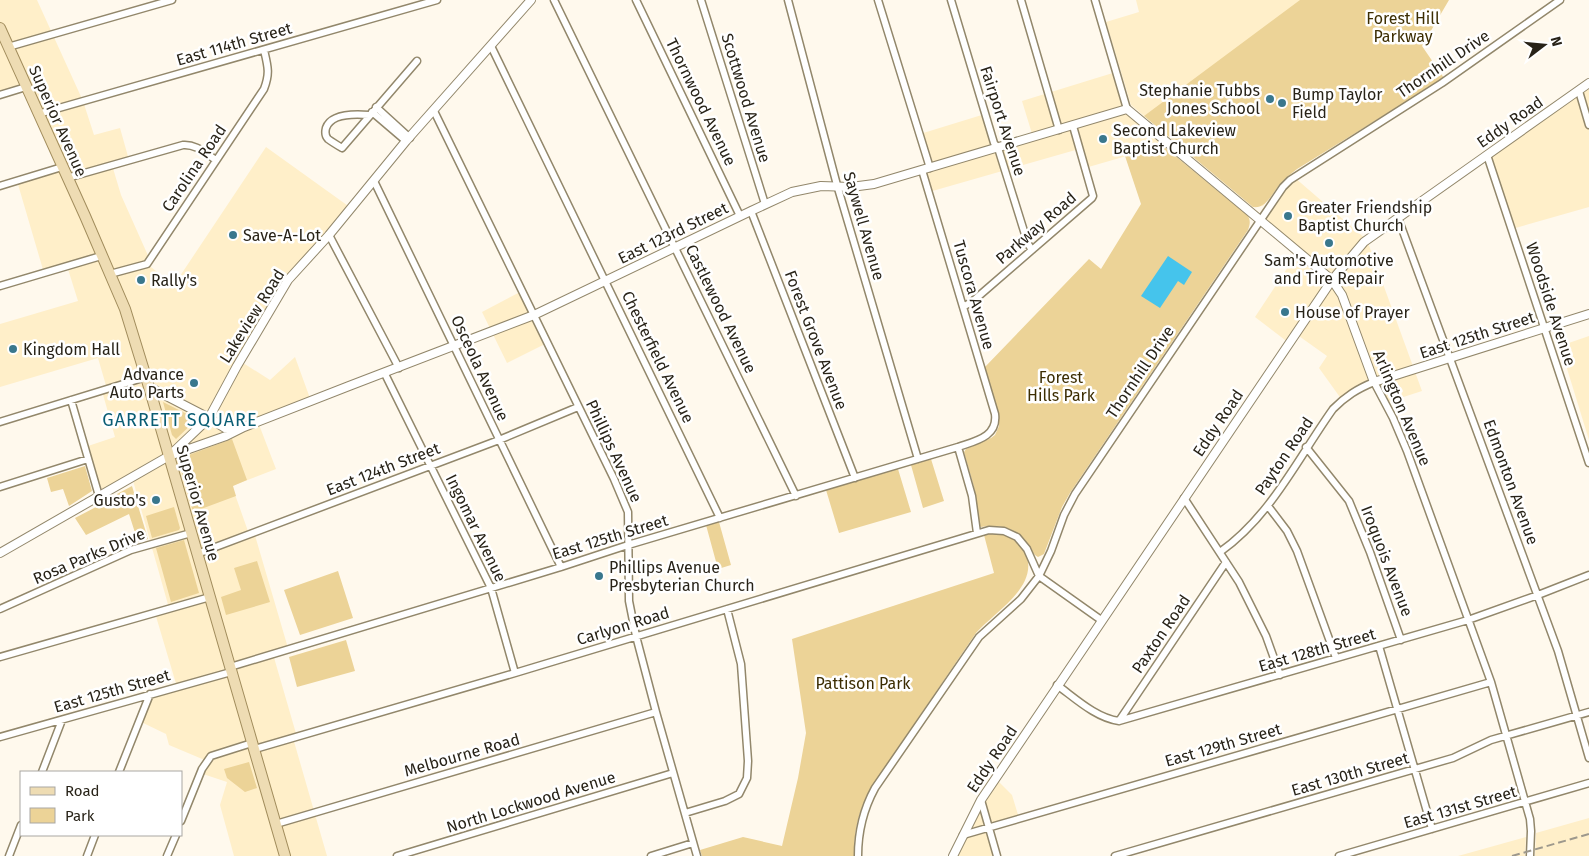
<svg xmlns="http://www.w3.org/2000/svg" width="1589" height="856" viewBox="0 0 1589 856" font-family="'Fira Sans',sans-serif">
<rect width="100%" height="100%" fill="#fff9ed"/>
<path fill="#ffefc9" d="M0 0H37L83 101 94 135 120 128 129 160 112 165 121 195 150 260 147 264 174 285 266 147 351 208 288 280 240 361 270 380 295 357 311 401 258 422 276 469 232 486 249 534 254 532 288 648 273 654 297 737 293 738 327 856H234L220 805 227 782 200 773 207 761 169 745 166 734 139 721 150 694 177 687 155 613 169 608 132 477 99 496 85 447 115 437 102 391 107 389 98 358 0 387V324L78 301 67 266 44 273 17 181 62 167 26 87 0 95Z
M1136 0H1345L1421 92 1297 169 1281 182 1263 206 1253 207 1131 105 1106 22 1139 12Z
M1116 72 1127 109 1168 144 1085 168 1079 149 929 192 922 170 930 168 920 134 985 114 998 148 1033 137 1022 101Z
M1589 83V207L1512 229 1487 155Z
M1294 177 1367 240 1422 391 1385 403 1374 382 1342 400 1319 368 1327 356 1296 334 1289 343 1255 317 1298 252 1259 220Z
M522 291 547 343 507 363 482 312Z
M1589 336V440L1560 346Z
M995 778 1012 795 1019 818 989 827 996 855 991 856H953Z
M1589 818V856H1535L1536 833Z
M1526 837 1525 856H1458Z"/>
<path fill="#ecd397" d="M1300 0H1449L1422 46 1446 81 1423 95 1420 93 1297 169C1292 173 1286 177 1282 182 1273 191 1267 209 1253 207L1144 116Z
M1162 145 1247 215C1251 220 1250 224 1248 230L1070 493 1062 507 1044 554 1038 557C1032 554 1032 549 1028 544 1017 528 1000 524 981 527L979 526 974 487 964 452 966 449 991 438 995 435 999 426V417L984 368 1089 259 1101 269 1141 204 1125 156Z
M163 402 197 419 176 439 172 435Z
M232 439 247 480 233 486 236 496 193 512 178 459Z
M931 459 944 501 923 508 911 465Z
M85 466 92 491 69 506 63 489 51 492 47 478Z
M898 469 911 512 839 533 826 490Z
M132 486 148 539 138 542 129 514 86 535 75 518 117 496V494Z
M174 507 180 528 179 530 152 538 146 516Z
M719 522 731 565 718 569 706 525Z
M997 532C1009 535 1019 541 1025 552 1041 586 994 612 976 633L870 789C858 813 854 830 854 856H702L700 850 743 837 782 846 798 778 806 733 792 639 994 573 984 535Z
M184 540 199 593 171 602 156 548Z
M257 561 270 602 226 615 221 597 241 590 234 568Z
M338 571 353 618 300 635 284 590Z
M346 640 355 671 297 687 289 657Z
M249 762 257 788 245 792 227 778 224 769Z"/>
<path fill="#45c4ec" d="M1168 256 1192 272 1184 285 1178 281 1160 308 1141 296Z"/>
<g fill="none" stroke-linecap="round" stroke-linejoin="round">
<g stroke="#92876b" stroke-width="9">
<path id="minor" d="M554 0 796 496
M636 0 740 216
M701 0 765 204
M788 0 837 185 918 459
M878 0 930 168
M951 0 994 143 998 148 1028 244 1032 250
M1021 0 1059 130
M1095 0 1127 109
M491 46 720 518
M8 47 172 0
M1579 91 1589 125
M0 95 26 87
M376 107 410 138
M434 111 614 479 628 512 629 601 636 636 656 712 697 856
M372 112 406 141
M38 114 437 0
M369 115C357 114 331 113 326 128 325 132 325 136 328 139 332 142 337 145 342 148L417 61
M1487 155 1589 463
M67 178 183 145C196 144 205 153 216 160
M374 181 561 567
M0 186 62 167
M751 211 855 478
M1398 218 1558 651 1589 758
M329 235 399 368
M110 274 147 264 264 89C270 73 268 67 264 50
M0 286 101 256
M963 307 973 301 1092 198 1093 196 1073 126
M385 374 491 588 515 673
M71 400 99 496
M0 422 146 377
M958 447 972 496 977 533
M1306 447 1349 501 1370 552 1401 640
M0 487 88 459
M1184 498 1239 582 1266 636 1280 675
M1268 506 1287 531 1297 551 1336 658
M1220 552C1271 516 1298 458 1333 409 1346 396 1357 389 1374 382L1393 418 1407 451 1491 682 1530 819 1531 831 1530 856
M197 554 499 440 578 407
M0 609 131 550 191 533
M1379 646 1432 829
M0 657 210 597
M230 667 561 567 628 545 958 447C975 441 998 437 995 414L922 170
M1057 685C1075 698 1096 718 1119 721L1468 620 1538 595 1589 575
M1119 721 1226 562
M0 737 231 672
M255 749 515 673 989 530 1004 531 1017 537 1027 549 1039 576 1101 620
M42 772 62 720
M119 772 150 694
M981 800 997 856
M685 813 725 801 739 794 747 778 748 761 741 664 727 609
M181 821 202 769 211 756 252 743
M276 824 656 712
M963 835 1491 682
M9 856 21 825
M87 856 95 835
M167 856 176 835
M397 856 673 773
M651 856 693 843
M858 856C858 831 863 810 875 788L979 637 1021 599 1039 576 1051 551 1064 515 1075 494 1283 187 1290 180 1442 83 1560 0
M1115 856 1453 758 1491 740 1589 712
M1339 856 1589 783"/>
</g>
<g stroke="#92876b" stroke-width="10">
<path id="tertiary" d="M149 387 209 418 225 428 237 429
M169 456 226 436 244 427 349 386 534 315 751 211 792 192 821 186 851 187 874 184 1127 109 1332 280 1342 295 1374 382 1589 314
M0 553 169 456 209 418 237 366 288 280 329 235 406 141 531 0
M953 856 981 800 1332 280 1364 242 1589 83"/>
</g>
<g stroke="#a18c5c" stroke-width="12">
<path id="primary" d="M0 28 85 216 125 309 149 387 285 856"/>
</g>
<use href="#minor" stroke="#fff" stroke-width="6"/>
<use href="#tertiary" stroke="#fff" stroke-width="8"/>
<use href="#primary" stroke="#eedcb3" stroke-width="10"/>
<path stroke="#9d988c" stroke-width="2" stroke-dasharray="8 4" stroke-linecap="butt" d="M1512 856 1589 834"/>
</g>
<g fill="#39778d" stroke="#fff" stroke-width="2">
<circle cx="1270" cy="99" r="5"/>
<circle cx="1282" cy="103" r="5"/>
<circle cx="1103" cy="139" r="5"/>
<circle cx="1288" cy="216" r="5"/>
<circle cx="233" cy="235" r="5"/>
<circle cx="1329" cy="243" r="5"/>
<circle cx="141" cy="280" r="5"/>
<circle cx="1285" cy="312" r="5"/>
<circle cx="13" cy="349" r="5"/>
<circle cx="194" cy="383" r="5"/>
<circle cx="156" cy="500" r="5"/>
<circle cx="599" cy="576" r="5"/>
</g>
<g text-anchor="middle" dominant-baseline="central" stroke-width="5" stroke-linejoin="round" paint-order="stroke">
<g font-size="16" fill="#3c2d02" stroke="#fff">
<text x="1403" y="18">Forest Hill<tspan x="1403" dy="18">Parkway</tspan></text>
<text x="1061" y="377">Forest<tspan x="1061" dy="18">Hills Park</tspan></text>
<text x="863" y="683">Pattison Park</text>
</g>
<g font-size="16" fill="#282318" stroke="#fff">
<text transform="translate(234 44) rotate(-16)">East 114th Street</text>
<text transform="translate(1443 64) rotate(-34)">Thornhill Drive</text>
<text transform="translate(746 98) rotate(73)">Scottwood Avenue</text>
<text transform="translate(701 102) rotate(64)">Thornwood Avenue</text>
<text transform="translate(58 121) rotate(66)">Superior Avenue</text>
<text transform="translate(1003 121) rotate(72)">Fairport Avenue</text>
<text transform="translate(1510 122) rotate(-35)">Eddy Road</text>
<text transform="translate(194 168) rotate(-56)">Carolina Road</text>
<text transform="translate(864 226) rotate(74)">Saywell Avenue</text>
<text transform="translate(1036 228) rotate(-41)">Parkway Road</text>
<text transform="translate(673 233) rotate(-26)">East 123rd Street</text>
<text transform="translate(974 295) rotate(74)">Tuscora Avenue</text>
<text transform="translate(1551 304) rotate(72)">Woodside Avenue</text>
<text transform="translate(721 309) rotate(64)">Castlewood Avenue</text>
<text transform="translate(252 316) rotate(-58)">Lakeview Road</text>
<text transform="translate(1477 335) rotate(-18)">East 125th Street</text>
<text transform="translate(816 340) rotate(69)">Forest Grove Avenue</text>
<text transform="translate(658 357) rotate(64)">Chesterfield Avenue</text>
<text transform="translate(480 368) rotate(65)">Osceola Avenue</text>
<text transform="translate(1140 372) rotate(-56)">Thornhill Drive</text>
<text transform="translate(1402 408) rotate(67)">Arlington Avenue</text>
<text transform="translate(1218 423) rotate(-56)">Eddy Road</text>
<text transform="translate(614 451) rotate(65)">Phillips Avenue</text>
<text transform="translate(1284 456) rotate(-56)">Payton Road</text>
<text transform="translate(383 469) rotate(-21)">East 124th Street</text>
<text transform="translate(1511 482) rotate(70)">Edmonton Avenue</text>
<text transform="translate(198 503) rotate(74)">Superior Avenue</text>
<text transform="translate(476 528) rotate(64)">Ingomar Avenue</text>
<text transform="translate(610 537) rotate(-17)">East 125th Street</text>
<text transform="translate(89 556) rotate(-23)">Rosa Parks Drive</text>
<text transform="translate(1387 561) rotate(69)">Iroquois Avenue</text>
<text transform="translate(623 626) rotate(-17)">Carlyon Road</text>
<text transform="translate(1161 634) rotate(-56)">Paxton Road</text>
<text transform="translate(1317 650) rotate(-16)">East 128th Street</text>
<text transform="translate(112 691) rotate(-16)">East 125th Street</text>
<text transform="translate(1223 745) rotate(-16)">East 129th Street</text>
<text transform="translate(462 755) rotate(-16)">Melbourne Road</text>
<text transform="translate(992 759) rotate(-56)">Eddy Road</text>
<text transform="translate(1350 774) rotate(-16)">East 130th Street</text>
<text transform="translate(531 802) rotate(-17)">North Lockwood Avenue</text>
<text transform="translate(1460 807) rotate(-16)">East 131st Street</text>
</g>
<g font-size="16" fill="#282318" stroke="#fff" text-anchor="start">
<text x="1260" y="90" text-anchor="end">Stephanie Tubbs<tspan x="1260" dy="18">Jones School</tspan></text>
<text x="1292" y="94">Bump Taylor<tspan x="1292" dy="18">Field</tspan></text>
<text x="1113" y="130">Second Lakeview<tspan x="1113" dy="18">Baptist Church</tspan></text>
<text x="1298" y="207">Greater Friendship<tspan x="1298" dy="18">Baptist Church</tspan></text>
<text x="243" y="235">Save-A-Lot</text>
<text x="1329" y="260" text-anchor="middle">Sam's Automotive<tspan x="1329" dy="18">and Tire Repair</tspan></text>
<text x="151" y="280">Rally's</text>
<text x="1295" y="312">House of Prayer</text>
<text x="23" y="349">Kingdom Hall</text>
<text x="184" y="374" text-anchor="end">Advance<tspan x="184" dy="18">Auto Parts</tspan></text>
<text x="146" y="500" text-anchor="end">Gusto's</text>
<text x="609" y="567">Phillips Avenue<tspan x="609" dy="18">Presbyterian Church</tspan></text>
</g>
<g font-size="18" letter-spacing="1" fill="#0a5d74" stroke="#fff">
<text x="180" y="420">GARRETT SQUARE</text>
</g>
</g>
<rect x="20" y="771" width="162" height="65" fill="#ffffff" stroke="#a9a7a3"/>
<rect x="30" y="787" width="25" height="8" fill="#eedcb3" stroke="#a9a7a3"/>
<text x="65" y="796" font-size="15" fill="#282318">Road</text>
<rect x="30" y="808" width="25" height="15" fill="#ecd397" stroke="#a9a7a3"/>
<text x="65" y="821" font-size="15" fill="#282318">Park</text>
<g transform="translate(1544 45) rotate(74)" stroke="#ffffff" stroke-width="4" paint-order="stroke">
<path d="M0-4L9 19L0 12L-9 19Z" fill="#282318"/>
<text y="-8" font-size="14" font-weight="bold" text-anchor="middle" fill="#282318">N</text>
</g>
</svg>
